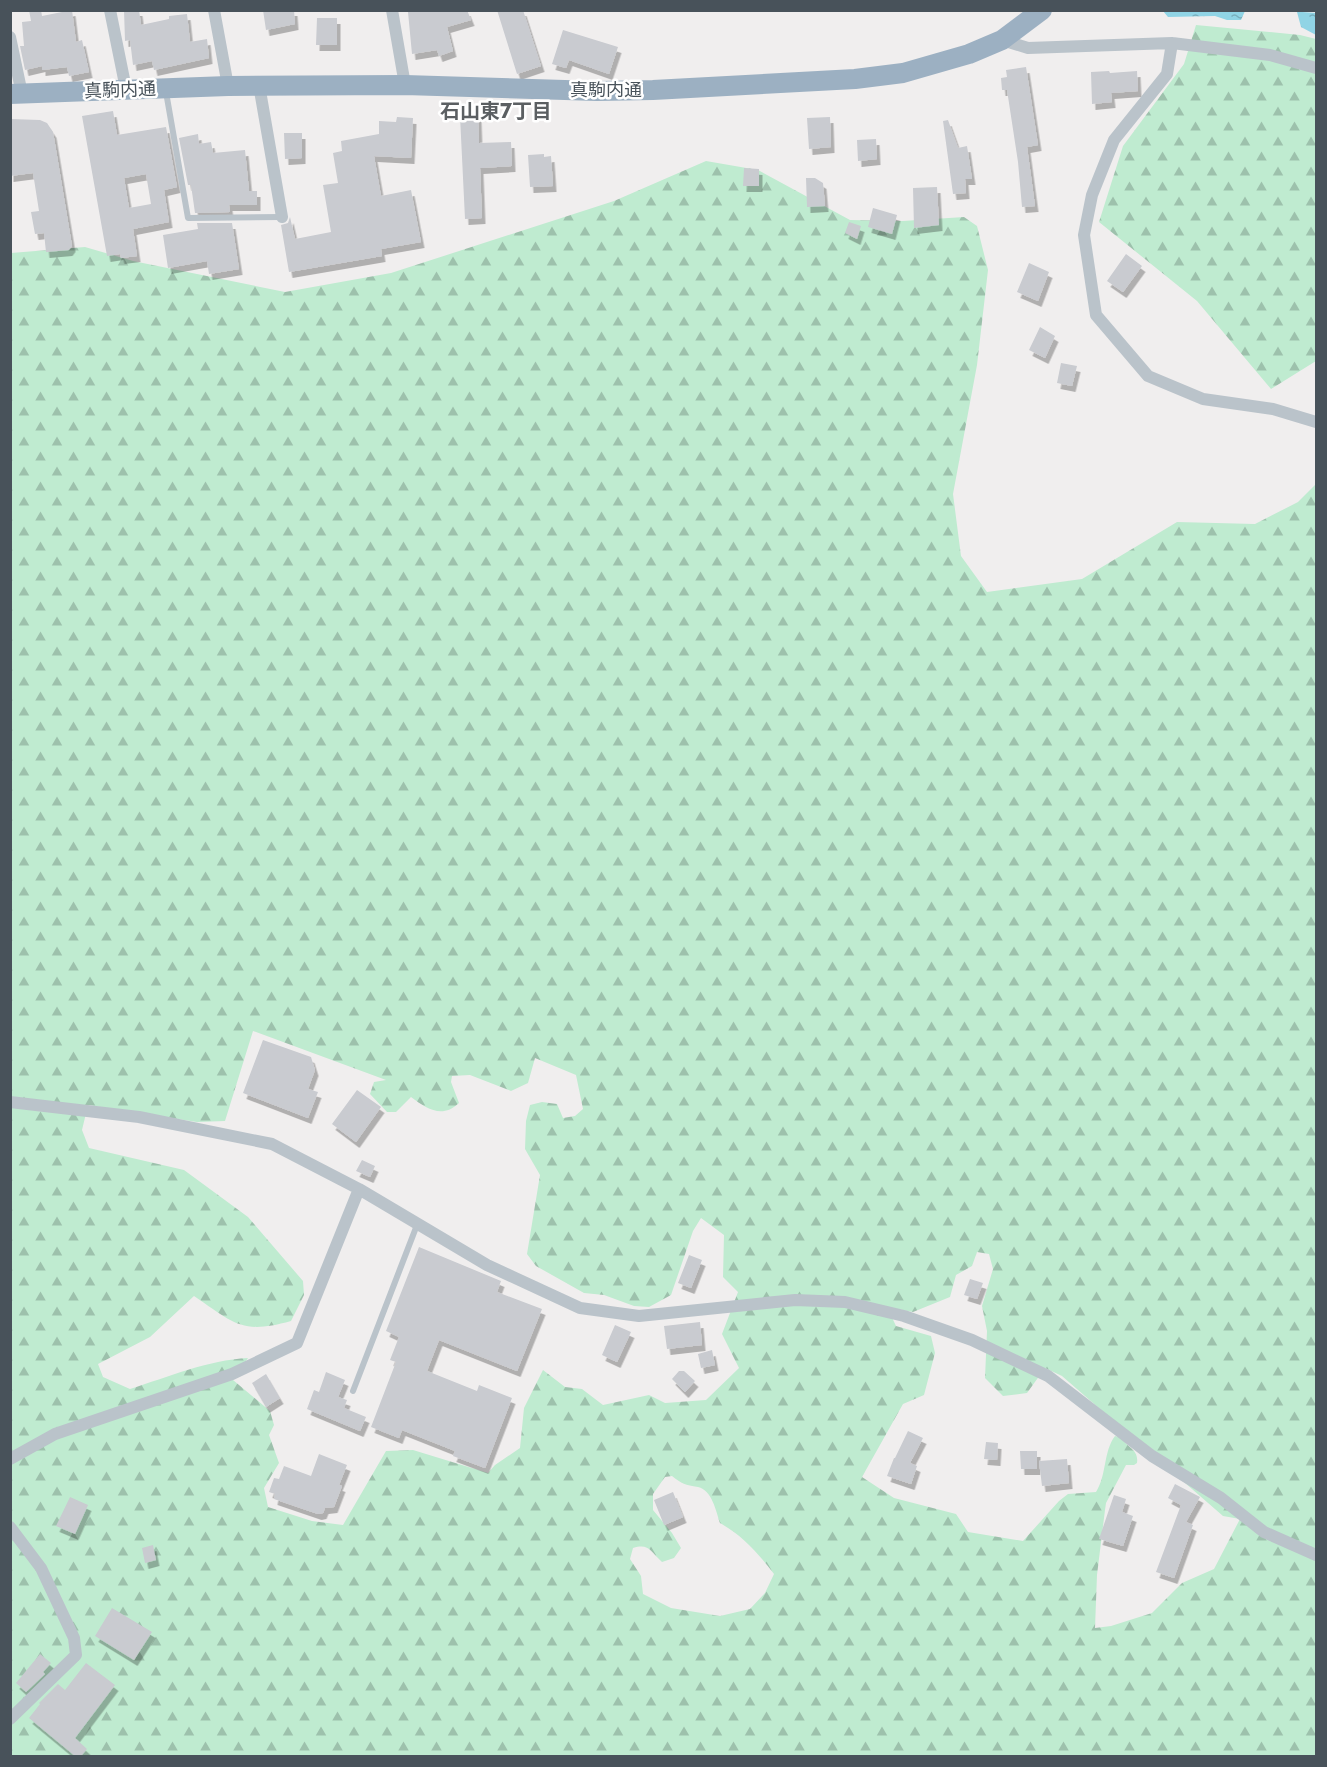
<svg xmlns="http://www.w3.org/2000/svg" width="1327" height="1767" viewBox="0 0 1327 1767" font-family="Jost,'Noto Sans JP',sans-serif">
<defs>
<pattern id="forest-firs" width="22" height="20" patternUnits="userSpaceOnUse" patternTransform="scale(1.5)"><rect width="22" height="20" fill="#bfebd0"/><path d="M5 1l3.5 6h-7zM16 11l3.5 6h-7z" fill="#9dc1ac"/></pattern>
<pattern id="water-ripples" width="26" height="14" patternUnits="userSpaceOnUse" patternTransform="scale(1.5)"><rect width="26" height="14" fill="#90d4e5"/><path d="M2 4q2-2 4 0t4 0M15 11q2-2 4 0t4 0" fill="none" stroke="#78afbd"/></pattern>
<filter id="shadow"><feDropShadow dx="3.5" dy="6" stdDeviation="0" flood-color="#0004"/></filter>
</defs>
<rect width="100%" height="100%" fill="#f0eeee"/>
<path fill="url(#forest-firs)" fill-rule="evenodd" d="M1196 25 1300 35 1316 39V361L1271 389 1197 301 1099 222 1123 146 1184 64Z
M706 161 758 170 850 220 903 221 964 217 977 226 988 270 977 365 953 494 961 556 987 592 1082 579 1177 522 1255 524 1298 502 1316 484V1756H11V253L85 247 133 261 285 292 391 273 614 201ZM253 1031 386 1080 374 1082 370 1094 387 1112H396L411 1097C427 1109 442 1119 459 1103L451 1082 452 1076 470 1075 511 1091 528 1083 535 1058 576 1075 583 1109 575 1116 563 1118 557 1104 542 1102 530 1105 526 1121 525 1149 540 1175 527 1254 536 1266 584 1293 604 1295 634 1306 649 1307 671 1295 693 1231 701 1218 724 1235 723 1277 738 1292 722 1334 739 1368 706 1400 665 1403 649 1395 603 1405 582 1389 565 1387 543 1370 524 1408 520 1448 495 1465 488 1473 413 1450 386 1451 343 1525 312 1521 268 1507 264 1488 279 1463 269 1435 274 1425 270 1411 233 1380 248 1358C208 1360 168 1377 130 1389L103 1377 98 1364 150 1337 194 1296C234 1323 241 1335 291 1321L304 1295 303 1281 248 1217 184 1170 89 1148 82 1130 88 1105 197 1122 225 1121ZM977 1252 989 1254 993 1269 982 1306 987 1331 985 1378 1003 1396 1027 1393 1045 1368 1062 1376 1223 1516 1240 1519 1214 1569 1182 1583 1152 1613 1111 1626 1095 1628 1097 1575 1105 1510 1106 1503 1126 1465H1134L1137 1463C1139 1449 1127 1448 1122 1438L1115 1436C1103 1452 1107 1475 1096 1492L1068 1494 1059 1501 1023 1541 968 1532 956 1514 894 1498 862 1477 903 1404 924 1395 935 1353 931 1336 896 1326 887 1307 913 1312 950 1297 956 1275 972 1266ZM672 1476C682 1484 685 1485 698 1487 712 1490 716 1511 720 1523 743 1536 758 1553 774 1574L765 1593 750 1609 720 1616 671 1608 643 1594 641 1576 630 1559 633 1548C649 1543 650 1551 662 1562L674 1558 681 1548 672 1533 653 1510V1494L665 1477Z"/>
<path fill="url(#water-ripples)" d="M1163 11H1245L1241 20H1227L1215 16 1168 17Z
M1289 11 1316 13V35L1301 27 1297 12Z"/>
<path fill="#c9cbd0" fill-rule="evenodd" filter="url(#shadow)" d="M29 10H41L42 16 72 10 76 42 82 40 89 72 69 76 67 67 42 70V66L25 70 20 46H24L22 22 31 21Z
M124 10H139L141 25 169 19V16L187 14 190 42 207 39 209 58 154 70 152 61 133 65 130 40 125 41Z
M263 10H294L295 24 266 30Z
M416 10H467L471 20 447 27 453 51 439 56 437 50 412 54 408 12Z
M497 10H523L541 66 517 74Z
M317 18H337V45H316Z
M563 30 618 47 609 74 569 60 566 68 552 64Z
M1026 67 1038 145 1027 147 1035 206 1022 207 1018 162 1007 90H1002L1001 78 1007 77 1006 70Z
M1109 71 1110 73 1137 71 1138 91 1111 93 1112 102 1092 104 1091 72Z
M113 111 117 135 166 127 177 187 164 190 169 222 133 229 137 256 121 258 120 254 107 256 82 116ZM146 174 151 204 129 208 124 178Z
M478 115 479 143 511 142 512 166 480 168 482 218 465 219 460 116Z
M397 117 413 118 411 158 374 156 381 196 411 190 421 242 381 249 382 256 289 272 281 225 288 223 290 217 295 239 331 232 323 185 338 183 333 153 342 151 341 141 379 134V121L396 122Z
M830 117 831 147 809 149 807 118Z
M10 119 40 120 47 123 53 132 72 246 69 250 46 252 44 233 35 234 31 212 39 211 33 173 10 176Z
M948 120 958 148 967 146 972 179H965L966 193 953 194 943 121Z
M284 133H302V158L285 159Z
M198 134 199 144 211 142 213 153 245 150 249 191H257V205H229L230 212 195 213 191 185H188L179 138Z
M876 139 877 159 858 161 857 140Z
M544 154V157L551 156 553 186 530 187 528 155Z
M744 168 759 169V186H743Z
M806 178H815L823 183 825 206 807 207Z
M937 187 939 225 914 228 913 188Z
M873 208 897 215 892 234 868 227Z
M849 222 861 226 857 239 845 233Z
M197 223H232L239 269 209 274 207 261 168 268 163 235 198 229Z
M1126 254 1142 266 1123 292 1107 281Z
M1029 263 1049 272 1038 301 1017 292Z
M1040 327 1055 336 1045 358 1029 350Z
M1061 363 1077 366 1072 386 1057 383Z
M263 1040 311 1057 315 1070 308 1089 318 1092 308 1118 243 1093Z
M357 1090 381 1107 356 1142 332 1124Z
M362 1160 375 1166 370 1177 356 1171Z
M419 1247 501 1281 497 1292 542 1309 517 1371 439 1340 427 1371 477 1391 479 1385 512 1398 485 1468 453 1456 455 1451 402 1430 399 1438 371 1427 396 1362 390 1360 399 1337 386 1331Z
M689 1255 702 1260 691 1288 678 1283Z
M970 1279 983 1283 977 1299 964 1295Z
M700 1322 702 1345 667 1349 664 1326Z
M615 1325 631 1332 617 1362 602 1355Z
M712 1350 715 1365 701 1368 698 1354Z
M679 1371H684L695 1381 685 1392 672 1379Z
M326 1372 345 1380 338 1397 347 1400 344 1408 366 1417 360 1431 307 1409 314 1390 319 1392Z
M266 1374 280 1398 266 1407 252 1383Z
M908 1431 923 1438 910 1463 917 1466 911 1484 887 1476 894 1458H895Z
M986 1442 998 1443 997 1460 984 1459Z
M1020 1451H1037V1469H1021Z
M319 1454 347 1465 339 1485 342 1486 334 1507 325 1508 323 1513 318 1514 274 1499 275 1494 269 1492 274 1478 279 1479 284 1466 311 1476Z
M1067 1459 1069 1483 1042 1486 1039 1461Z
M1175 1484 1200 1497 1186 1522 1193 1525 1174 1578 1156 1572 1181 1505 1168 1498Z
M673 1492 683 1517 664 1525 654 1500Z
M1114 1495 1126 1499 1122 1512 1133 1516 1123 1546 1099 1539Z
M70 1497 88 1505 75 1534 56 1526Z
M153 1545 156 1560 145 1563 142 1548Z
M112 1608 152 1632 134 1660 95 1636Z
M40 1654 51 1663 43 1672 45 1674 26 1692 16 1683Z
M86 1663 115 1685 75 1738 87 1749 81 1756H75L29 1718 40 1704 39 1703 58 1684 65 1690Z"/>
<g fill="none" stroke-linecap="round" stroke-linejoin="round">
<path stroke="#bac3ca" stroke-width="6" d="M166 92 188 218 282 217
M353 1391 417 1225"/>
<path stroke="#bac3ca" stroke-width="12" d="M110 10 126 89
M214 10 228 86
M392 10 405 85
M10 37 22 94
M1002 40 1028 48 1172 43 1270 55 1316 68
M1172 43 1167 74 1114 140 1092 195 1084 235 1096 315 1148 376 1203 399 1273 409 1316 422
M259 85 282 217
M10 1102 139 1117 272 1144 359 1189 487 1265 580 1308 639 1316 795 1300 845 1302 904 1316 972 1340 1048 1376 1152 1456 1221 1498 1264 1532 1316 1555
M10 1459 55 1434 232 1374 297 1343 359 1189
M10 1527 41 1568 74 1638 76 1655 10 1719"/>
<path stroke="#9cb0c2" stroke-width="20" d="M10 94 228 86 405 85 597 91 653 90 855 79 903 73 969 54 1002 40 1042 10"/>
</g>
<g text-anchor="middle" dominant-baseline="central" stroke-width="5" stroke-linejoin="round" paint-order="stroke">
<g font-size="18" fill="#48525a" stroke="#fff">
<text transform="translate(120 90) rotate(-2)">真駒内通</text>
<text x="606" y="90">真駒内通</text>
</g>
<g font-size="20" font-weight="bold" fill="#5b5f62" stroke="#fff">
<text x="496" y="111">石山東7丁目</text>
</g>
</g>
<rect width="1327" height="1767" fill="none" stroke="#48525a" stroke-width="24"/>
</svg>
